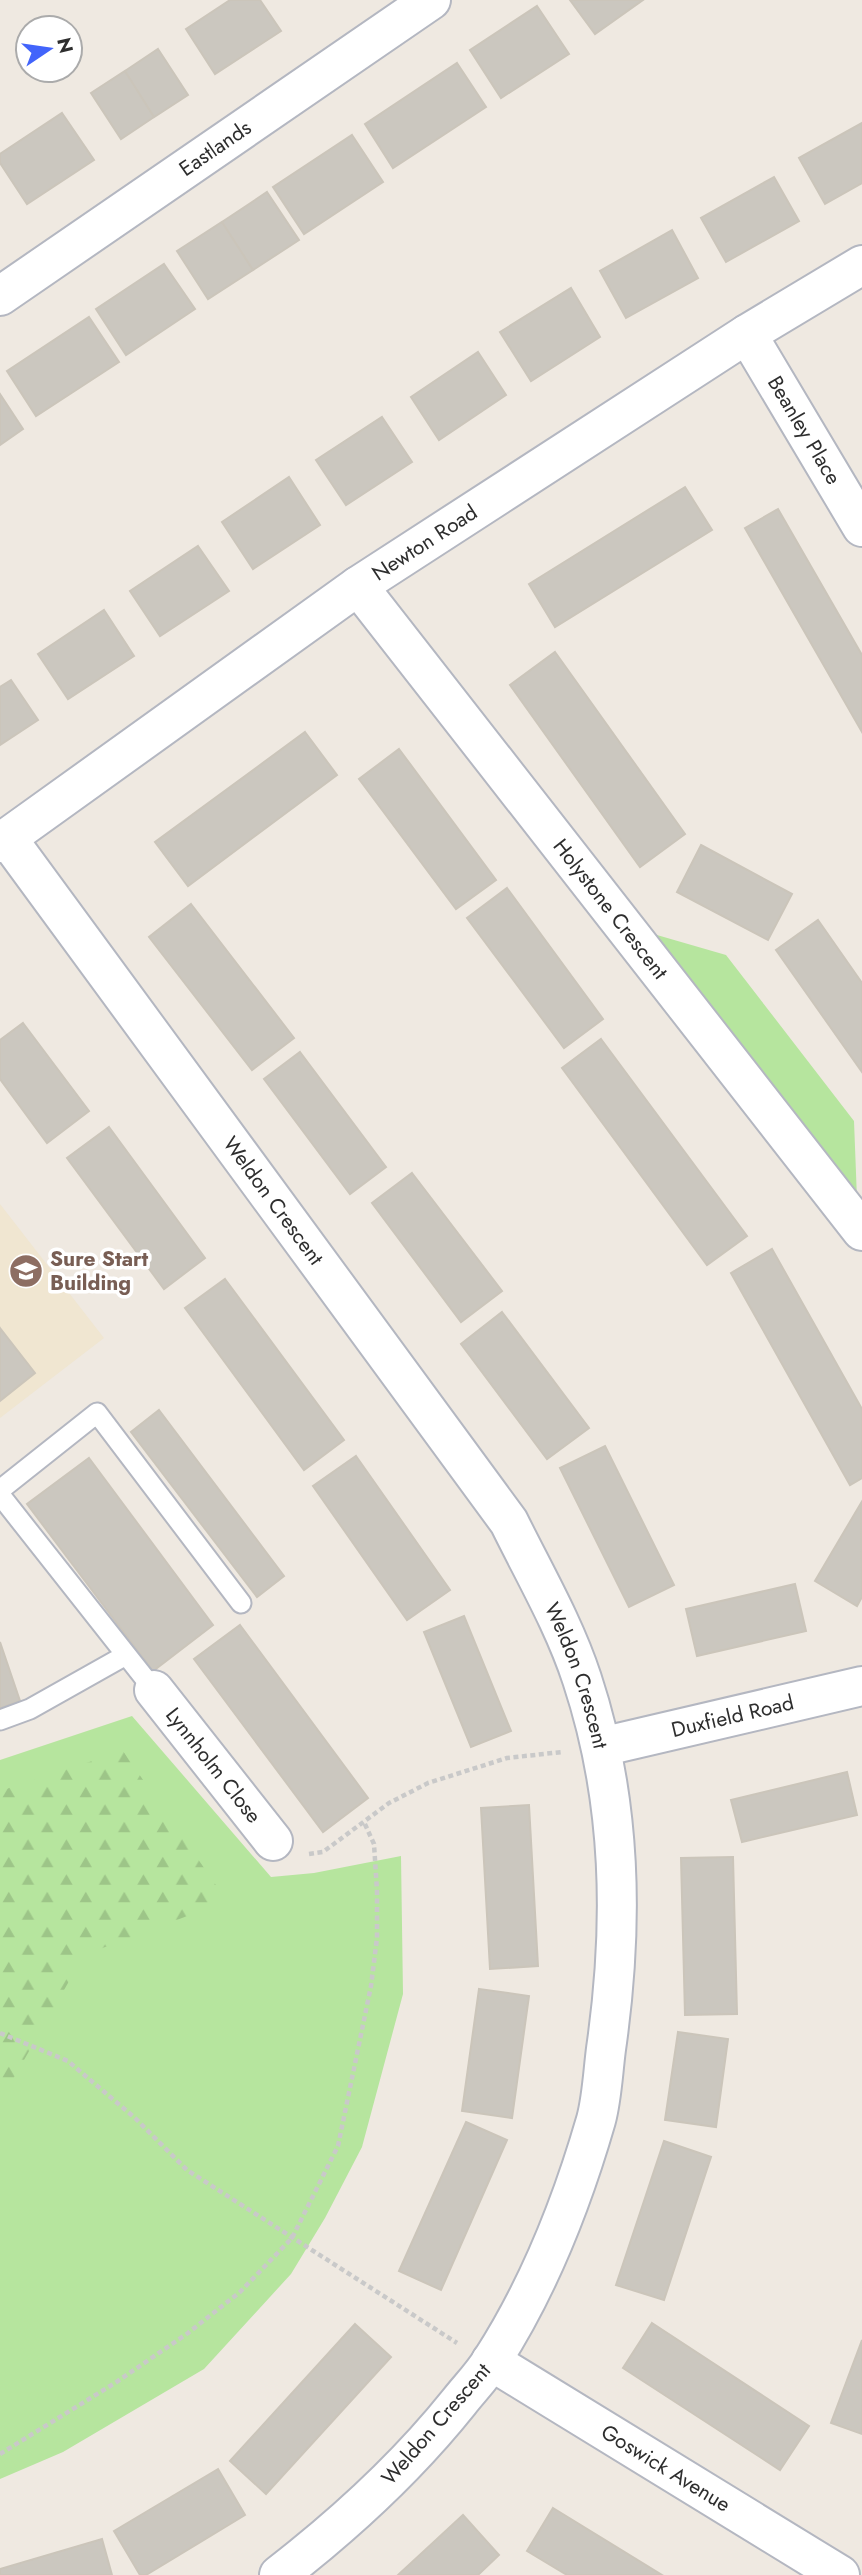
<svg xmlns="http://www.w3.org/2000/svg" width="862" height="2575" viewBox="0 0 862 2575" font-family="Jost,sans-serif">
<defs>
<pattern id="forest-firs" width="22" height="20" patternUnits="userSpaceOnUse" patternTransform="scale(1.75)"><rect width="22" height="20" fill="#b6e59e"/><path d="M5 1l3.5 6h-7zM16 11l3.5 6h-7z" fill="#9dc588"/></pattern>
</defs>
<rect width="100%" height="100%" fill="#efe9e1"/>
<path fill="#f0e6d1" d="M0 1204 104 1338 0 1418Z"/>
<path fill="#b6e59e" d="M650 933 726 955 854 1121 857 1199Z
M132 1716 271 1877 314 1873 401 1856 403 1994 362 2147 325 2218 291 2274 204 2369 63 2452 0 2479V1760Z"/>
<path fill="url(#forest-firs)" d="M123 1751 227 1901 84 1955 0 2102V1791Z"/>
<path fill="#cbc7bf" stroke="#cbc5ba" stroke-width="2" d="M230 0H260L281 31 215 74 186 29Z
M570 0H643L595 34Z
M537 6 569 54 501 98 470 50Z
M158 49 188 95 154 117 125 71Z
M457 63 486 107 393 168 365 124Z
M125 71 154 117 121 139 91 93Z
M62 113 94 160 27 204 0 163V154Z
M862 123V183L825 204 799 158Z
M352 135 383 182 304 234 273 187Z
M774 177 799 221 726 262 701 218Z
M267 192 299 240 253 270 222 222Z
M222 222 253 270 208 299 177 251Z
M672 230 698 278 626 318 600 271Z
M164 264 195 309 126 355 96 309Z
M571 288 600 337 531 381 500 332Z
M89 317 119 362 36 416 7 371Z
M478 352 506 395 439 440 411 397Z
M0 394 23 429 0 445Z
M382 417 412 462 346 505 316 460Z
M289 477 320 525 253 569 222 522Z
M685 487 712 530 555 627 529 584Z
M778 509 862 655V732L745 528Z
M198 546 229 591 160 636 130 591Z
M104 610 134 656 68 699 38 654Z
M555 652 685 834 640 867 510 685Z
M11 680 38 720 0 745V687Z
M305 732 337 775 188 886 155 842Z
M399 749 496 880 456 909 359 779Z
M701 845 792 894 768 940 677 892Z
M507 888 603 1019 564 1048 467 918Z
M191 904 294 1038 252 1070 149 937Z
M818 920 862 983V1072L776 950Z
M23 1023 89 1111 47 1143 0 1079V1040Z
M601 1039 747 1236 707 1265 562 1068Z
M300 1052 386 1167 350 1194 264 1079Z
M109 1127 205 1258 164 1289 67 1158Z
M412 1173 502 1291 461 1322 372 1203Z
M772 1249 862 1409V1478L850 1485 731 1273Z
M225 1279 344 1440 304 1470 185 1308Z
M502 1312 589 1428 547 1459 461 1344Z
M0 1328 35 1373 0 1401Z
M159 1410 284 1576 257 1597 131 1432Z
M605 1446 674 1585 629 1607 560 1468Z
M356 1456 450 1590 407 1620 313 1486Z
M89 1458 213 1625 153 1671 27 1504Z
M861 1503 862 1597 857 1606 815 1581Z
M795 1584 806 1631 697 1656 686 1609Z
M464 1616 511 1731 471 1747 424 1632Z
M240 1625 368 1798 323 1832 194 1659Z
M0 1642 20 1701 0 1708Z
M847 1772 857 1815 742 1842 731 1800Z
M529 1805 538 1966 490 1969 481 1808Z
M733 1857 737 2014 685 2015 681 1858Z
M479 1989 529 1996 512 2118 462 2111Z
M678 2032 728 2039 716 2127 665 2120Z
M466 2122 507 2140 441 2290 399 2271Z
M664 2141 711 2157 664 2300 616 2285Z
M652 2323 809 2426 780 2470 623 2368Z
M355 2324 391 2357 266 2494 230 2461Z
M862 2340V2434L831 2423Z
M218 2469 245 2515 146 2575H140L114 2531Z
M553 2508 662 2575H567L527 2551Z
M463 2515 499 2555 478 2575H398Z
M102 2539 112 2575H0V2569Z"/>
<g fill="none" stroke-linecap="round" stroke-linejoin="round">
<g stroke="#b4b7c1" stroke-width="23">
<path id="service" d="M0 1490 97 1413 241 1603
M0 1495 154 1690
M0 1720 30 1709 126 1655"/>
</g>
<g stroke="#b4b7c1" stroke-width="42">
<g id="minor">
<path id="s1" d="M0 296 431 0"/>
<path id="s2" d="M747 334 862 527"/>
<path id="s3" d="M358 586 862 1231"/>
<path id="s4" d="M7 838 509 1522C534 1573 564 1624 582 1679 622 1800 624 1924 606 2049 603 2072 602 2098 596 2120 572 2203 539 2287 492 2360 483 2375 470 2388 459 2402 407 2467 345 2524 279 2575"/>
<path id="s5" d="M154 1690 273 1841"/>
<path id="s6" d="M601 1747 862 1686"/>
<path id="s7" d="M491 2361 840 2575"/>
</g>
</g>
<g stroke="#b4b7c1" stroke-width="42">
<g id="tertiary">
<path id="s8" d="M0 843 358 586 747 334 862 265"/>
</g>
</g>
<path stroke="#c9c9c9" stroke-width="4.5" stroke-dasharray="5 3.5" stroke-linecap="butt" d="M309 1854 323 1852 389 1803 428 1783 507 1758 562 1752
M0 2033 68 2061 135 2118 187 2170 457 2343
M0 2454 115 2383 188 2333 240 2292 292 2238 338 2146 371 1986 377 1938V1891L374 1844 364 1822"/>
<use href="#service" stroke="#fff" stroke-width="19"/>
<use href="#minor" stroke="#fff" stroke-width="38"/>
<use href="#tertiary" stroke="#fff" stroke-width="38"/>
</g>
<defs>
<g id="school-disc" transform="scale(1.75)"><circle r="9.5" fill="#8d6e63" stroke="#fff"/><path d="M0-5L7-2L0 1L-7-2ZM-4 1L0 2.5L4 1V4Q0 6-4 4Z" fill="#fff"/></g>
</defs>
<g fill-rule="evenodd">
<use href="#school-disc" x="26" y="1271"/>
</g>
<g text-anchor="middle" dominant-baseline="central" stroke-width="7" stroke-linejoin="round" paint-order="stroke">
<g font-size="21" fill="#2e2e2e" stroke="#fff">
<text stroke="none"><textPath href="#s1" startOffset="261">Eastlands</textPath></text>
<text stroke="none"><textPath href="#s2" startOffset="112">Beanley Place</textPath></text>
<text stroke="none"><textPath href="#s8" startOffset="520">Newton Road</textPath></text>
<text stroke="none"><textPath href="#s3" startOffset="410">Holystone Crescent</textPath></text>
<text stroke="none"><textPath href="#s4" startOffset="450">Weldon Crescent</textPath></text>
<text stroke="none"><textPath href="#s4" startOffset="1017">Weldon Crescent</textPath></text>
<text stroke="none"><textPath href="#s6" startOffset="135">Duxfield Road</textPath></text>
<text stroke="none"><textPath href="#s5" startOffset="96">Lynnholm Close</textPath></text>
<text transform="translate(436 2424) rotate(-49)">Weldon Crescent</text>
<text stroke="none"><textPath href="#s7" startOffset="205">Goswick Avenue</textPath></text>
</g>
<g font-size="21" font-weight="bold" fill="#785e54" stroke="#fff" text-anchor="start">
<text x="50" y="1259">Sure Start<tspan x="50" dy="24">Building</tspan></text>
</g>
</g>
<g transform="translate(49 49) rotate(77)"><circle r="33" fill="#ffffff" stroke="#ababab" stroke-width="2"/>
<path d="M0-5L12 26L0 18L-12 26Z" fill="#4264fb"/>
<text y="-10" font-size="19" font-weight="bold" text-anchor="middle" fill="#2e2e2e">N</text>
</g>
</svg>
